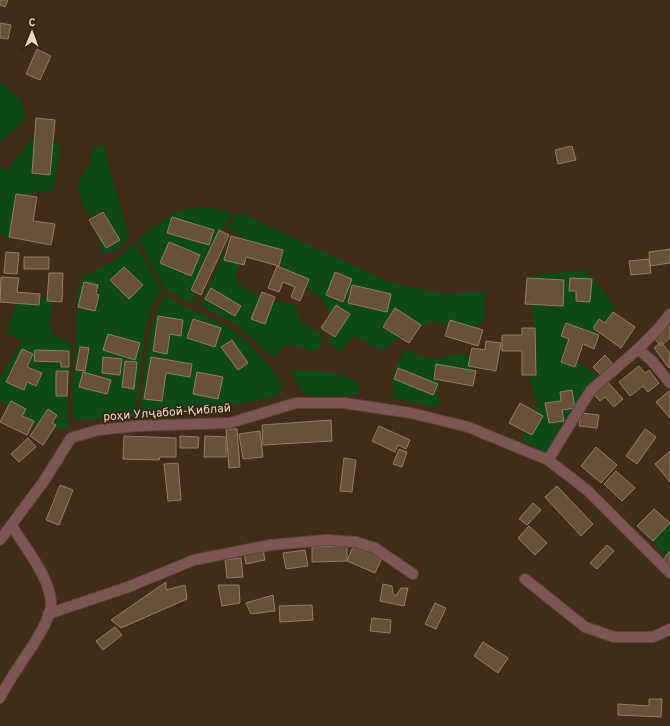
<svg xmlns="http://www.w3.org/2000/svg" width="670" height="726" viewBox="0 0 670 726" font-family="Overpass,sans-serif">
<rect width="100%" height="100%" fill="#402c17"/>
<path fill="#0f4918" d="M0 81 21 100 26 120 0 142Z
M46 127 61 149 53 191 30 193 22 232 6 239 0 234V167L7 171 27 144Z
M103 144 129 237 120 249 102 254 95 226 82 203 77 187 82 174 91 162V151Z
M200 206 233 212 225 225 192 304 165 289 138 239 173 213Z
M236 214H243L391 283 446 294 486 291 484 320 468 333 433 321 408 333 381 350 354 336 340 352 328 341 337 322 319 297 290 277 274 255 227 228Z
M135 242 162 290 152 304 145 332 135 417 73 420 72 393 76 345 77 291 82 277C100 268 122 259 135 242Z
M224 253 240 259 235 280 253 294 270 300 296 305C300 325 306 326 323 335 323 345 319 348 311 352L303 348 284 345 274 358 238 326 200 305Z
M582 270C596 278 606 295 616 308L612 332 575 336 572 359 597 375 547 455 521 440 537 405 526 368 530 335 534 325 530 276Z
M165 295C186 310 209 316 231 329 246 337 277 372 283 388L274 397 224 406 140 417C144 381 145 325 165 295Z
M53 297C51 325 41 332 72 343L68 390V429L43 428 18 417 0 401V378L22 341 6 332 18 298Z
M405 350 436 360 449 355 464 354 481 357 468 376 441 371 437 396 440 402 438 406 432 407 393 398 392 375Z
M295 370C313 371 354 370 360 389L358 393 352 396H306L291 374Z
M662 523H670V562L646 534Z"/>
<path fill="#67513b" stroke="#957d66" d="M0 0H8L5 7 0 5Z
M0 23 11 25 8 39 0 38Z
M37 49 51 56 40 80 26 74Z
M36 118 55 120 50 175 32 173Z
M572 146 576 160 558 164 555 150Z
M16 194 37 197 33 221 55 224 51 245 9 237Z
M103 212 120 240 106 248 89 220Z
M172 217 214 230 209 245 167 233Z
M219 230 229 235 201 295 191 290Z
M231 236 283 250 279 266 246 257 244 265 224 260Z
M169 242 200 255 191 276 160 263Z
M670 249V263L650 266 649 252Z
M6 252 19 253 17 274 4 273Z
M24 257H49V269H24Z
M649 259 651 273 631 275 629 261Z
M277 266 309 279 300 301 291 297 295 287 283 282 279 292 268 288Z
M124 267 143 285 129 299 110 280Z
M335 272 352 279 343 302 326 295Z
M49 273H63L62 302 47 301Z
M1 277 19 278 17 292 40 294 39 305 0 302Z
M527 278 564 280 563 306 525 304Z
M570 278 592 279 590 302 576 301V291H569Z
M84 282 98 285 96 294 99 295 95 311 78 307Z
M352 285 391 294 387 312 348 303Z
M211 288 241 306 235 316 205 299Z
M262 292 275 297 265 324 251 319Z
M336 305 350 314 335 337 321 328Z
M395 308 421 325 409 343 383 327Z
M613 312 635 327 621 348 593 328 599 319 605 323Z
M158 316 183 320 181 336 170 334 167 354 153 351Z
M193 319 221 328 215 347 187 338Z
M450 320 483 330 478 346 445 336Z
M566 323 599 335 594 349 583 344 575 367 561 362 569 339 561 336Z
M668 325 670 328V338L661 346 653 337Z
M522 328H535L536 375H522V351H502V335H522Z
M108 334 140 343 135 360 103 350Z
M232 340 248 363 238 370 221 347Z
M486 341 501 343 496 371 468 366 472 348 485 350Z
M661 342 670 353 669 368 654 348Z
M80 347 89 348 85 371 76 370Z
M22 349 33 354 27 367 42 373 36 386 27 382 24 390 6 382Z
M35 350 69 351V367H61V362L34 361Z
M605 355 613 364 601 375 593 367Z
M103 357 122 359 120 375 102 373Z
M151 357 192 364 190 377 166 373 162 401 144 399Z
M125 361 137 362 134 389 122 387Z
M436 364 476 371 473 386 434 379Z
M639 366 645 373 649 370 659 383 648 392 643 386 630 396 619 382Z
M398 368 438 384 433 395 394 379Z
M56 371H68L67 396H56Z
M83 372 111 380 107 394 79 387Z
M197 372 223 377 218 399 193 394Z
M606 380 623 399 614 407 605 397 600 401 592 393Z
M572 390 575 408 562 410 564 421 549 423 545 403 561 401 560 392Z
M669 391 670 393V418L656 402Z
M11 401 26 409 22 416 34 421 27 435 0 422Z
M520 403 543 416 532 435 509 423Z
M48 409 57 415 52 423 56 425 43 445 30 436Z
M581 413 599 415 597 428 579 426Z
M331 420 332 441 263 445 262 425Z
M379 426 410 440 406 449 398 445 395 452 372 441Z
M226 429H237L240 467 229 468Z
M645 429 656 437 637 464 626 456Z
M260 431 263 457 243 459 239 434Z
M124 436 176 438V457H160L159 460 123 459Z
M180 436 199 437 198 448H180Z
M205 436 226 437V457H204Z
M28 438 36 447 19 462 11 454Z
M596 447 617 465 601 483 581 466Z
M399 449 407 452 402 467 393 464Z
M670 451V482L655 464Z
M344 458 356 460 352 492 340 491Z
M178 463 181 500 168 501 164 464Z
M616 471 635 488 622 501 604 484Z
M60 485 73 490 59 525 46 520Z
M557 486 593 524 581 536 545 497Z
M533 503 541 510 527 525 519 519Z
M654 509 670 523 653 541 637 526Z
M529 526 547 543 535 555 518 538Z
M354 544 383 556 375 573 347 561Z
M607 545 614 551 597 569 590 563Z
M347 546V561L312 562V547Z
M263 550 265 560 246 564 244 553Z
M305 550 308 566 286 569 283 553Z
M670 551V565L663 560Z
M241 558 243 577 227 578 225 560Z
M166 582V590L185 585 187 599 121 628 111 620Z
M383 584 392 586 393 594 396 596 401 588H408L404 606 380 601Z
M218 585H239L240 603 222 606Z
M273 595 275 611 251 614 246 603Z
M435 603 446 608 436 629 425 624Z
M312 605 313 620 280 622 279 606Z
M372 618 391 620 390 633 370 631Z
M115 627 122 635 103 650 96 641Z
M483 642 508 658 498 673 474 656Z
M649 699H662L661 717 618 715V704L649 706Z"/>
<g fill="none" stroke-linecap="round" stroke-linejoin="round">
<g stroke="#5a4834" stroke-width="12">
<path id="minor" d="M638 349 652 361 670 383
M548 460 591 390 638 349 658 329 670 314
M0 540 44 481 71 438 98 430 137 426 230 423 296 403H344L411 413 468 427 548 460 587 490 670 573
M525 579 585 627 614 637H653L670 629
M48 614 128 587 194 560 270 545 326 540 356 542 375 548 413 574
M0 698C11 673 50 628 51 605 52 580 24 546 12 526"/>
</g>
<use href="#minor" stroke="#7d5554" stroke-width="10"/>
</g>
<g text-anchor="middle" dominant-baseline="central" stroke-width="3" stroke-linejoin="round" paint-order="stroke">
<g font-size="12" fill="#e5d8cb" stroke="#35220d">
<text transform="translate(167 413) rotate(-4)">роҳи Улҷабой-Қиблаӣ</text>
</g>
</g>
<g transform="translate(32 32) rotate(1)" stroke="#35220d" stroke-width="3" paint-order="stroke">
<path d="M0-3L7 15L0 10L-7 15Z" fill="#e5d8cb"/>
<text y="-6" font-size="11" font-weight="bold" text-anchor="middle" fill="#e5d8cb">С</text>
</g>
</svg>
